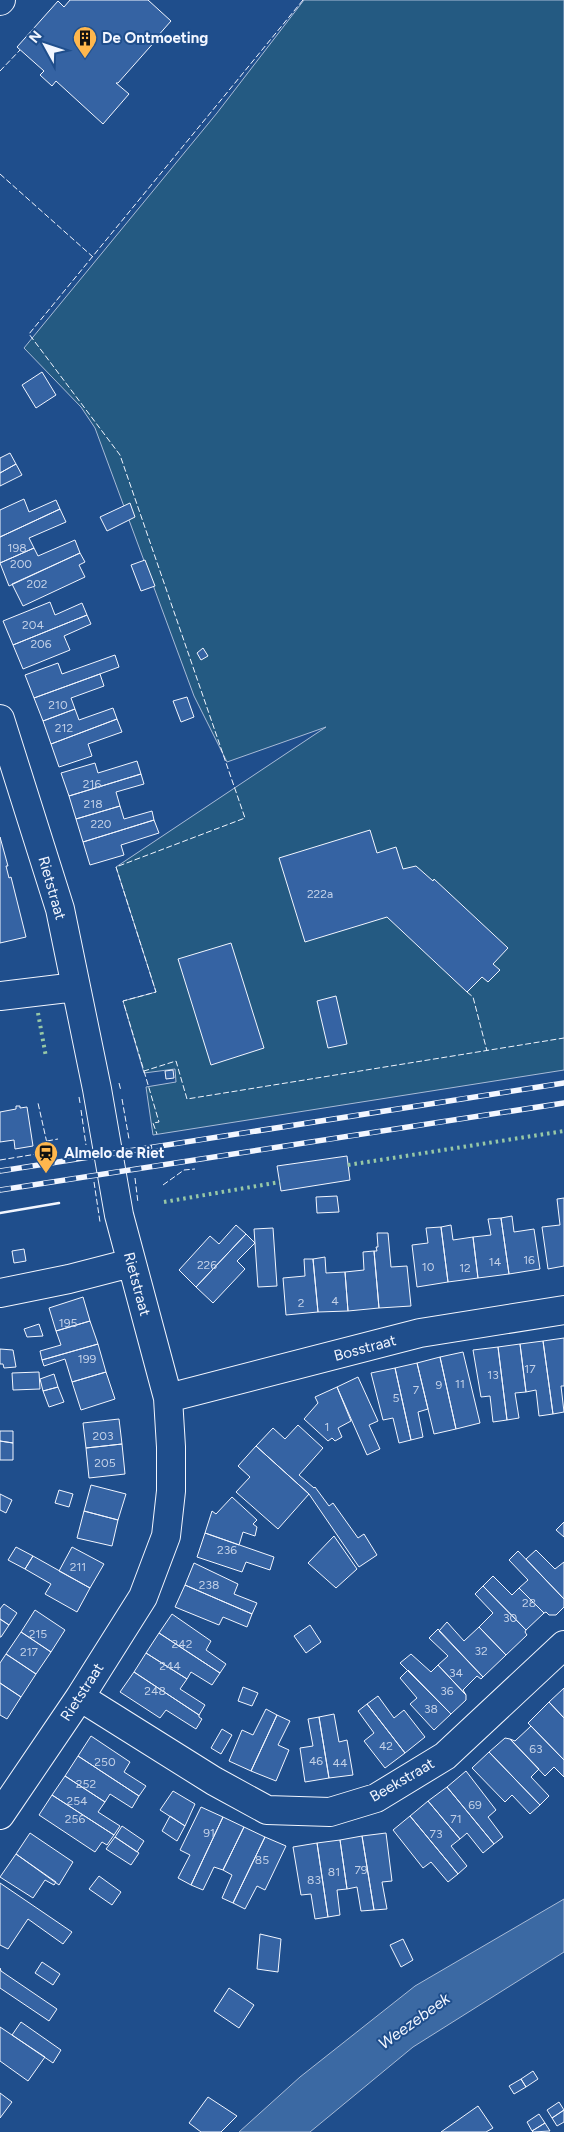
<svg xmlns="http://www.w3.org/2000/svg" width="564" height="2132" viewBox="0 0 564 2132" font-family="Figtree,sans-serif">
<rect width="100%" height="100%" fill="#1f4e8c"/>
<path fill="#245a82" stroke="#a8bbd7" d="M304 0H564V1070L153 1135 146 1087 176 1082 175 1069 144 1073 123 1001 156 992 116 867 326 727 227 762 194 696 95 428 81 407 24 348 217 113Z"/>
<path fill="#3b69a3" stroke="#a8bbd7" d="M564 1899V1952L413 2047 310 2132H239L300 2077 415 1986Z"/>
<path fill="#3563a3" stroke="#f2f6ff" d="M70 0H148L171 21 156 38 157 39 118 83H116L129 94 103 124 56 81 52 86 40 75 44 71 17 47 58 1 64 7Z
M42 372 56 395 36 408 22 385Z
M10 453 16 464 0 473V458Z
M16 464 22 475 0 486V473Z
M24 499 29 512 56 500 60 509 0 537V510Z
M130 503 135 517 107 531 100 517Z
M60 509 66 522 29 538 34 548 0 563V537Z
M75 540 80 553 9 586 0 563 34 548 38 556Z
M80 553 85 562 79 565 85 577 23 606 12 584Z
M145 560 155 586 141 591 131 565Z
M50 602 55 615 82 603 87 615 13 645 3 621Z
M87 615 91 624 64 636 70 650 23 669 13 645Z
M203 648 208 656 201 660 197 653Z
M115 655 119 667 34 698 25 675 58 663 62 674Z
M100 674 104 686 71 698 75 709 43 721 34 698Z
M187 697 194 717 181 722 173 701Z
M113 708 117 719 51 744 43 721 75 709 79 720Z
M117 719 122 732 88 744 92 756 59 767 51 744Z
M137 761 141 774 69 796 61 773 95 763 98 773Z
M141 774 144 784 116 792 120 806 76 819 69 796Z
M120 806 124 819 152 811 154 820 83 842 76 819Z
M154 820 159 833 121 845 124 855 90 865 83 842Z
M370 830 377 853 396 847 403 869 416 866 433 881 434 879 508 948 493 964 500 970 488 982 482 977 467 992 387 917 305 942 279 858Z
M0 837 8 866H6L9 878 11 877 26 937 0 943Z
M231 943 264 1048 211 1065 178 959Z
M336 996 347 1044 328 1048 317 1001Z
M173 1070 174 1078 166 1079 165 1071Z
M16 1106H20V1108L27 1107 33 1146 15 1149 14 1140 0 1142V1112L16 1109Z
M347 1156 350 1180 281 1191 277 1166Z
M337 1196 339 1212 317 1213 316 1197Z
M564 1198V1266L548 1269 542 1227 560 1225 557 1199Z
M512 1216 514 1232 534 1229 540 1269 509 1274 501 1218Z
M501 1218 509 1274 478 1278 473 1237 491 1235 488 1219Z
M236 1225 246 1234 196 1287 179 1270 210 1236 219 1244Z
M451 1225 453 1240 473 1237 478 1278 448 1282 441 1227Z
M441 1227 448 1282 417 1287 412 1245 428 1243 426 1228Z
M273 1228 277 1286 258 1287 254 1229Z
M377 1233H388L391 1267 407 1266 411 1306 379 1308 374 1251H377L376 1247H378Z
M246 1234 255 1243 237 1261 245 1269 213 1303 196 1287Z
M24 1249 26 1261 14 1263 12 1251Z
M374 1251 379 1308 348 1311 345 1272 364 1270 363 1252Z
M325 1257 326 1273 345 1272 348 1311 318 1312 313 1259Z
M304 1259H313L318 1312 286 1315 283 1278 305 1276Z
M83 1297 90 1321 56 1331 49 1308Z
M90 1321 98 1344 42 1360 40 1351 61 1345 56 1331Z
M39 1324 43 1336 27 1337 24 1329Z
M564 1338V1386H561L564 1412 553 1414 543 1341Z
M543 1341 553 1414 539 1416 536 1390 526 1392 520 1344Z
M98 1344 106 1372 72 1382 65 1359 44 1366 42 1360Z
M520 1344 526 1392 515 1393 519 1418 507 1420 498 1347Z
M498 1347 507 1420 493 1422 490 1396 481 1397 473 1350Z
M0 1349 13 1350 16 1367 4 1368 3 1364H0Z
M463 1352 480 1423 456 1429 440 1357Z
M440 1357 456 1429 434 1434 417 1363Z
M417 1363 428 1409 418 1412 423 1437 411 1440 395 1368Z
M395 1368 411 1440 399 1443 393 1418 383 1420 371 1373Z
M39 1372 40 1389 13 1390 12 1373Z
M106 1372 115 1399 81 1410 72 1382Z
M54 1374 58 1387 43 1391 40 1379Z
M358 1377 378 1421 369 1425 380 1449 367 1455 337 1387Z
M58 1387 64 1402 49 1407 43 1391Z
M337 1387 351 1421 338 1428 342 1437 335 1441 332 1438 328 1441 304 1419 318 1403 315 1397Z
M119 1419 122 1444 86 1448 83 1423Z
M298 1425 323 1448 299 1475 314 1488 315 1487 329 1506 333 1503 358 1538 364 1534 377 1555 359 1567 309 1494 256 1446 273 1428 285 1439Z
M0 1431H13V1443L0 1441Z
M0 1441 13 1443V1460H0Z
M122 1444 125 1474 89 1478 86 1448Z
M256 1446 309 1494 278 1529 236 1492 250 1477 238 1466Z
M91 1485 126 1494 118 1520 84 1511Z
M59 1490 73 1494 69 1507 55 1503Z
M0 1494 12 1500 6 1513 0 1510Z
M232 1497 257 1520 253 1524 257 1527 255 1536 243 1532 239 1545 205 1533 212 1511 216 1514Z
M84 1511 118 1520 112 1546 77 1538Z
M564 1522V1537L556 1530Z
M205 1533 274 1557 270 1570 246 1562 242 1572 197 1557Z
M334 1536 357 1569 336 1588 308 1563Z
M16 1547 33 1556 25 1569 8 1560Z
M72 1547 104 1564 90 1588 59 1571Z
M536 1550 555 1569 564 1562V1599L526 1559Z
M518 1551 564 1599V1607L556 1615H549L546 1612 544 1613 519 1588 528 1580 509 1560Z
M33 1556 90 1588 77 1612 45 1594 51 1584 25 1569Z
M194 1563 238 1584 234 1594 257 1603 252 1614 185 1585Z
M493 1576 512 1595 519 1588 544 1613 526 1630 483 1586Z
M185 1585 252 1614 247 1627 223 1617 219 1625 175 1607Z
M483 1586 526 1630 525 1632 527 1635 506 1655 479 1627 493 1613 475 1594Z
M4 1604 17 1613 9 1625 0 1619V1609Z
M35 1610 65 1630 51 1652 21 1632Z
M172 1614 211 1641 206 1650 226 1664 220 1673 159 1633Z
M0 1619 9 1625 1 1637H0Z
M447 1622 464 1641 479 1627 506 1655 483 1677 439 1631Z
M310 1625 321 1642 306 1653 294 1636Z
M438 1629 483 1677 481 1679 477 1676 463 1690 466 1695 438 1665 448 1656 429 1638Z
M21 1632 51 1652 36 1674 6 1654Z
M159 1633 220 1673 212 1685 191 1672 187 1679 146 1653Z
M146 1653 187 1679 180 1689 205 1705 199 1715 134 1672Z
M6 1654 36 1674 21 1697 0 1683V1663Z
M411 1654 431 1672 438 1665 466 1695V1700L451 1714 400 1663Z
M408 1670 451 1714 434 1730 410 1704 417 1698 400 1678Z
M134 1672 199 1715V1717L202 1719 196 1729 166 1710 160 1718 120 1692Z
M0 1683 21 1697 7 1719 0 1715Z
M243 1687 258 1693 252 1706 238 1701Z
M564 1688V1718L549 1702Z
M378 1696 394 1718 404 1710 425 1737 405 1753 367 1704Z
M549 1702 564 1718V1760L528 1723Z
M367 1704 405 1753 385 1768 364 1741 374 1733 358 1711Z
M266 1709 277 1715 251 1771 229 1761 242 1730 253 1735Z
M334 1714 339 1742 347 1740 353 1775 329 1778 319 1717Z
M277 1715 290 1721 278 1745 289 1750 276 1781 251 1771Z
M319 1717 329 1778 305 1782 300 1748 313 1746 308 1719Z
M531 1726 564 1760V1777L554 1767 545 1776 510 1739 515 1741Z
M222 1729 232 1735 221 1754 211 1748Z
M91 1736 130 1762 124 1772 146 1786 139 1796 78 1756Z
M505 1738 510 1739 539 1769 531 1777 549 1796 540 1805 489 1752Z
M489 1752 540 1805 530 1814 512 1795 505 1802 472 1768Z
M78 1756 139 1796 132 1808 110 1794 105 1802 65 1776Z
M466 1771 496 1810 488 1817 503 1837 494 1844 447 1787Z
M65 1776 105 1802 98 1812 120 1826 114 1835 52 1795Z
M447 1787 494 1844 483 1853 467 1833 460 1839 428 1801Z
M173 1791 195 1804 185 1826 160 1810Z
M52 1795 114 1835 107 1845 102 1842 95 1852 39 1815Z
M428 1801 460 1839 451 1846 467 1866 458 1874 410 1816Z
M201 1807 223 1817 191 1885 178 1878 190 1855 180 1850Z
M170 1816 185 1826 177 1841 162 1831Z
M410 1816 458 1874 448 1882 431 1862 423 1868 393 1830Z
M223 1817 244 1827 223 1870 214 1867 203 1890 191 1885Z
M122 1826 144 1841 137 1852 115 1837Z
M244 1827 265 1837 233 1903 222 1898 232 1875 223 1870Z
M30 1833 73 1862 59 1885 16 1854Z
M386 1833 392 1881 382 1882 387 1909 374 1910 362 1836Z
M362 1836 374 1910 361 1911 357 1887 347 1889 340 1840Z
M115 1837 139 1853 131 1865 106 1849Z
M265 1837 286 1846 265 1890 257 1886 245 1909 233 1903Z
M340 1840 347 1889 337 1890 340 1915 328 1917 317 1843Z
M317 1843 328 1917 315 1919 311 1894 301 1895 293 1847Z
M16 1854 56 1882 54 1885 45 1880 33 1898 0 1877Z
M99 1876 121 1892 112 1905 89 1889Z
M0 1883 72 1932 63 1944 28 1919 8 1949 0 1945Z
M260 1934 281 1939 278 1972 257 1969Z
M403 1939 413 1960 401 1967 390 1945Z
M42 1962 60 1974 53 1985 35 1973Z
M0 1968 1 1971 57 2009 49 2021 0 1988Z
M229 1988 254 2005 239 2028 214 2011Z
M21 2022 61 2050 53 2063 12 2035Z
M0 2027 45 2057 28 2081 0 2061Z
M533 2071 538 2079 526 2087 521 2079Z
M521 2079 526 2087 514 2094 509 2086Z
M0 2093 12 2102 0 2118Z
M208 2097 237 2116 221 2132H201L189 2123Z
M559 2102 564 2110 552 2118 547 2110Z
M478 2106 493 2128 486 2132H441Z
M564 2110V2122L557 2126 552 2118Z
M539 2114 545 2123 532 2131 527 2122Z
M545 2123 550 2131 533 2132 532 2131Z"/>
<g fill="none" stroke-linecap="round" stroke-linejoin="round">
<g stroke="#f2f6ff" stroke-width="30">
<path id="street" d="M0 1 1 0
M0 719 60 909 97 1089 119 1215 168 1398 171 1447V1491L166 1536 143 1597 80 1697 0 1815
M0 996 76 987
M0 1293 69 1279 131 1263
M168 1398 420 1333 564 1310
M80 1697 214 1781 267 1810 330 1812 376 1798 445 1756 564 1645"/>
</g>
<use href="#street" stroke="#1f4e8c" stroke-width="28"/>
<g stroke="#f2f6ff" stroke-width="5.5">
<path id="rail" d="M0 1171 564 1083
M0 1190 564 1103"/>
</g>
<use href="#rail" stroke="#1f4e8c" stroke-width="4" stroke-dasharray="11" stroke-linecap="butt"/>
<path stroke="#97c8a6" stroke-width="4" stroke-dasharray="2.5 4" stroke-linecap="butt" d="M38 1013 46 1057
M348 1165 564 1131
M164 1202 280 1182"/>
<path stroke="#f2f6ff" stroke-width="1" stroke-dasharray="6 2.5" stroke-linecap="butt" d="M303 0 29 334 120 455 245 818 116 867 156 992 123 1001 144 1071 176 1061 187 1099 564 1038
M0 71 20 50
M0 174 93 257
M467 992 473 997 487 1051
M144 1071 159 1122 153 1123 157 1134
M119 1083 121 1091
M79 1097 80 1103
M122 1099 129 1139
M81 1110 86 1145
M47 1141 58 1139
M0 1160 49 1152 38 1103
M135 1178 138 1203
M94 1182 100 1222
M163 1185 184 1170 195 1169"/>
<path stroke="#f2f6ff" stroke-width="2.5" d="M0 1213 59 1203"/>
</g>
<defs>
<g id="building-pin" transform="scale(1.25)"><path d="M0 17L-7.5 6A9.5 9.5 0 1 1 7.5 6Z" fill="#ffb74d" stroke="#1f4e8c"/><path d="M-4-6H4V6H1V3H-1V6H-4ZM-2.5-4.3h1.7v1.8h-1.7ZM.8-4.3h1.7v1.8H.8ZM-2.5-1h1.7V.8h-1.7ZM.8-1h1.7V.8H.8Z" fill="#111"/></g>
<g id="station-pin" transform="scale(1.25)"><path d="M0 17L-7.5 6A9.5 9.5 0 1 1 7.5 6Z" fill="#ffb74d" stroke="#1f4e8c"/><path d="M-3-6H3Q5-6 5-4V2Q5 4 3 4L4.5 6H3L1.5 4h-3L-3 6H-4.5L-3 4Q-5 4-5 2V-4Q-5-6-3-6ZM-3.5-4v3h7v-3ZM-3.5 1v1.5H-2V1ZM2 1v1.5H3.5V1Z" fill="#111"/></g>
</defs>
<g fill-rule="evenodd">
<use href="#building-pin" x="85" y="38"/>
<use href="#station-pin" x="46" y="1153"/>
</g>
<g text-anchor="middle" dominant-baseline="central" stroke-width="4" stroke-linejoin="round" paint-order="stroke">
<g font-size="12" fill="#c3d1e8">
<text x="17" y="548">198</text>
<text x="21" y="564">200</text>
<text x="37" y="584">202</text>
<text x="33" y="625">204</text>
<text x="41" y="644">206</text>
<text x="58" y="705">210</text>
<text x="64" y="728">212</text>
<text x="92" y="784">216</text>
<text x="93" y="804">218</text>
<text x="101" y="824">220</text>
<text x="320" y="894">222a</text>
<text x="529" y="1260">16</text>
<text x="495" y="1262">14</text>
<text x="207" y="1265">226</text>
<text x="428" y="1267">10</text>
<text x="465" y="1268">12</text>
<text x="335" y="1301">4</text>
<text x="301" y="1303">2</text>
<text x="68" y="1323">195</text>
<text x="87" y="1359">199</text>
<text x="530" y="1369">17</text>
<text x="493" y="1375">13</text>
<text x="460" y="1384">11</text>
<text x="439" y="1385">9</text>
<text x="416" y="1390">7</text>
<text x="396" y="1398">5</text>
<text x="327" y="1427">1</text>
<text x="103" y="1436">203</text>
<text x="105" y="1463">205</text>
<text x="227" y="1550">236</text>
<text x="78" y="1567">211</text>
<text x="209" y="1585">238</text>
<text x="529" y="1603">28</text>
<text x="510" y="1618">30</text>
<text x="38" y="1634">215</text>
<text x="182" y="1644">242</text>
<text x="481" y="1651">32</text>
<text x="29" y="1652">217</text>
<text x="170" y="1666">244</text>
<text x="456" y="1673">34</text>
<text x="155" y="1691">248</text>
<text x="447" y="1691">36</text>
<text x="431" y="1709">38</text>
<text x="386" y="1746">42</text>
<text x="536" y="1749">63</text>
<text x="316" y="1761">46</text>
<text x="105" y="1762">250</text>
<text x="340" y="1763">44</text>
<text x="86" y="1784">252</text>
<text x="77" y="1801">254</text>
<text x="475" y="1805">69</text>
<text x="75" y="1819">256</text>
<text x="456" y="1819">71</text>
<text x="209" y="1833">91</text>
<text x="436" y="1834">73</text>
<text x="262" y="1860">85</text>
<text x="361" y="1870">79</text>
<text x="334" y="1872">81</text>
<text x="314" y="1880">83</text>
</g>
<g font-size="15" font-weight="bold" fill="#f2f6ff" stroke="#1f4e8c" text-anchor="start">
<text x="102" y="38">De Ontmoeting</text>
<text x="64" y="1153">Almelo de Riet</text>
</g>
<g font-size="15" fill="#f2f6ff" stroke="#1f4e8c">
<text transform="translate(52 888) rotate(74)">Rietstraat</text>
<text transform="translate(137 1284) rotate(75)">Rietstraat</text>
<text transform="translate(365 1348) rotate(-15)">Bosstraat</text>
<text transform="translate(82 1692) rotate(-57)">Rietstraat</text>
<text transform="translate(402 1780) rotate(-30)">Beekstraat</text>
</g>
<g font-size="16" font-style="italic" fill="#f2f6ff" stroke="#1f4e8c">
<text transform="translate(414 2021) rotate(-36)">Weezebeek</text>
</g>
</g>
<g transform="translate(45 45) rotate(310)" stroke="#1f4e8c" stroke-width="4" paint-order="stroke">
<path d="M0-4L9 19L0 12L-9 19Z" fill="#f2f6ff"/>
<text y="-8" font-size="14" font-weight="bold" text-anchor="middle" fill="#f2f6ff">N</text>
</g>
</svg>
